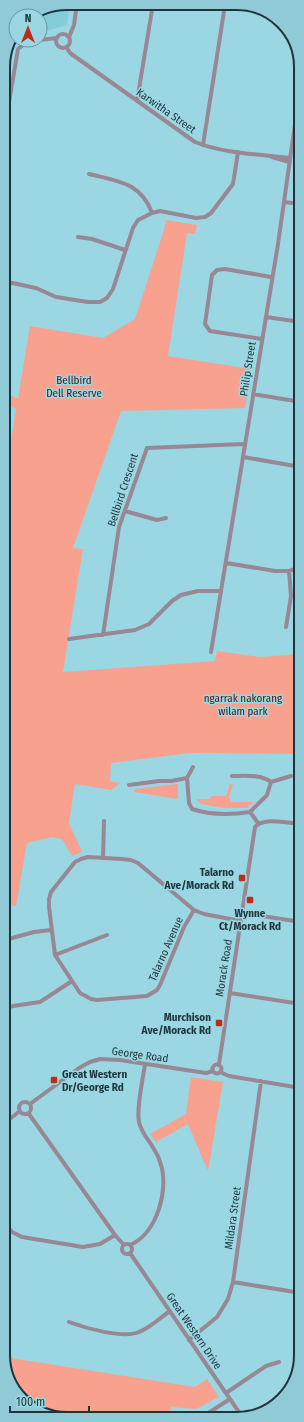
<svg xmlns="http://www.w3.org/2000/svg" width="304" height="1422" viewBox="0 0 304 1422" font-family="'Fira Sans Condensed',sans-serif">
<rect width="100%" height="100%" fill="#9ad7e3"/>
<path fill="#85ccda" d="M67 3H70L67 25 40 33V16H35Z"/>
<path fill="#f9a18f" d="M166 220 197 225 195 234 187 233 168 356 251 369 245 408 121 411 73 548 83 549 63 672 215 661 217 651 259 657 301 654V754L190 753 111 763 110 781 120 783 111 790 75 784 69 823 82 852 72 856 62 839 52 837 27 843 16 906 3 904V491L16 409 3 402V391L18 399 30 326 103 338 135 319 164 230Z
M178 784V799L134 792V789Z
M230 784H233L229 797 231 802H254L247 808H223L201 804 196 799H209L212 796H226Z
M191 1077 223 1082 208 1171 188 1124 156 1142 150 1134 186 1114Z
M4 1357 195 1387 207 1379 219 1397 196 1409 171 1407 169 1418H54L19 1397 4 1363Z"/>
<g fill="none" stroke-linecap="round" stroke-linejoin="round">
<path stroke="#988795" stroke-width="4" d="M56 41a7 7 0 1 1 14 0a7 7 0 1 1-14 0Z
M69 37 74 25 77 3
M40 40 57 38
M67 48 70 53 195 142C225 154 259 154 290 158
M137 101 153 4
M3 138 18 49 24 44 39 40
M203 145 225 5
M272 157 289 162
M89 174C117 181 141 182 152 213
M284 202 301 204
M78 237 92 239 125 250
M3 281 36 288 56 297 88 302H100L107 298 113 289 133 228 138 220 152 213 160 211 196 218 205 217 211 213 233 184 238 152
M3 289 7 284 12 283
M266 317 301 322
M262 339 210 331 205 324 212 275 217 270 225 269 271 277
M253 394 301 402
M243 457 301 467
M125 511 157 520 166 518
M300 526 301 532
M226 563 275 571H289L301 567
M286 627 291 596 289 571
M103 635 119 527 147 448 244 444
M69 639 135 630 149 624 172 601 181 595 198 591H221
M211 652 278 244 300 89
M232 776C245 776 260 774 271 782L267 795 250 812
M187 778 193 767
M271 782 291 776
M129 785 159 781H171L187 778 189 803 192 809C210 815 230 815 250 812L258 823
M103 858 104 821
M194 910 184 927 160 985 157 990 147 996 97 1000 91 999 80 993 55 955 49 907V899L51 892 75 862 81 859 88 857 122 859 131 860 138 863 194 910 204 914 241 921
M242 913 301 922
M5 940 34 932 51 930
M55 955 107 935
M230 993 301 1004
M3 1010 13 1006 40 1002 72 981
M219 1064 255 827C263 817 288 823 301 824
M212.5 1069a4.5 4.5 0 1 1 9 0a4.5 4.5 0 1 1-9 0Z
M220 1072 229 1076 301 1088
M19 1108a6 6 0 1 1 12 0a6 6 0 1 1-12 0Z
M30 1104 79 1068 90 1062 100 1059 120 1060 206 1073 213 1071
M29 1114 115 1235 124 1245
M3 1124 20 1111
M3 1221 12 1232 22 1237 83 1247 100 1244 115 1235
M122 1249a5 5 0 1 1 10 0a5 5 0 1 1-10 0Z
M130 1245C157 1234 170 1188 160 1162 159 1158 157 1154 155 1151 150 1141 141 1133 139 1122 136 1108 143 1079 145 1064
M130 1253 243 1418
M233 1282 301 1293
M4 1316H6
M69 1322C85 1328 123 1339 139 1332 150 1328 160 1318 170 1311
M189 1340 217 1317 228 1299 233 1282 261 1081
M226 1393 266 1366 279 1362
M202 1417 230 1399"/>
</g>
<g fill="#bb2f19" stroke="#9ad7e3" stroke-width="1.5">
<rect x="238" y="874" width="8" height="8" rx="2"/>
<rect x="246" y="896" width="8" height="8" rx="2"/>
<rect x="215" y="1019" width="8" height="8" rx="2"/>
<rect x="50" y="1076" width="8" height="8" rx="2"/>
</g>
<g text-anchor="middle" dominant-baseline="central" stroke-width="3" stroke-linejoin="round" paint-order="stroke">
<g font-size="11" fill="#1e363b" stroke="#9ad7e3">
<text transform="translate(166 111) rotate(35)">Karwitha Street</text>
<text transform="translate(248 369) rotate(-81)">Philip Street</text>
<text transform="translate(123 490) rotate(-72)">Bellbird Crescent</text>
<text transform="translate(166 949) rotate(-66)">Talarno Avenue</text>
<text transform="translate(224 968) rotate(-81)">Morack Road</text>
<text transform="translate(140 1055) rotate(8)">George Road</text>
<text transform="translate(233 1218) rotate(-82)">Mildara Street</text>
<text transform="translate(194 1331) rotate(56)">Great Western Drive</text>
</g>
<g font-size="11" fill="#541107" stroke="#9ad7e3">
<text x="74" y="380">Bellbird<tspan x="74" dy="13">Dell Reserve</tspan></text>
<text x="243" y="698">ngarrak nakorang<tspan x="243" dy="13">wilam park</tspan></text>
</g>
<g font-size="11" font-weight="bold" fill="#1e363b" stroke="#9ad7e3" text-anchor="end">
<text x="234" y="872">Talarno<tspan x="234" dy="13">Ave/Morack Rd</tspan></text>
<text x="250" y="913" text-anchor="middle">Wynne<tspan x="250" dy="13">Ct/Morack Rd</tspan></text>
<text x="211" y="1017">Murchison<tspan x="211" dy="13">Ave/Morack Rd</tspan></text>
<text x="62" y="1074" text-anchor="start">Great Western<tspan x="62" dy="13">Dr/George Rd</tspan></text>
</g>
</g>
<path d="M0 0H304V1422H0ZM67 10H237A57 57 0 0 1 294 67V1355A57 57 0 0 1 237 1412H67A57 57 0 0 1 10 1355V67A57 57 0 0 1 67 10Z" fill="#90cad6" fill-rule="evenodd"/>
<path fill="none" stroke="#1e363b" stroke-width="2" d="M67 10H237A57 57 0 0 1 294 67V1355A57 57 0 0 1 237 1412H67A57 57 0 0 1 10 1355V67A57 57 0 0 1 67 10Z"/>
<g transform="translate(28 28)"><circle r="19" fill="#9ad7e3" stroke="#6897a0"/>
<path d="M0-3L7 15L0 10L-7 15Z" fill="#bb2f19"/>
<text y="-6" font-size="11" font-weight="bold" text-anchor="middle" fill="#1e363b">N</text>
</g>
<path d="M10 1406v6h79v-6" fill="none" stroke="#1e363b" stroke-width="2"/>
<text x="16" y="1406" font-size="12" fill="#1e363b" stroke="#9ad7e3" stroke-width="3" paint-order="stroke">100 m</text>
</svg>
